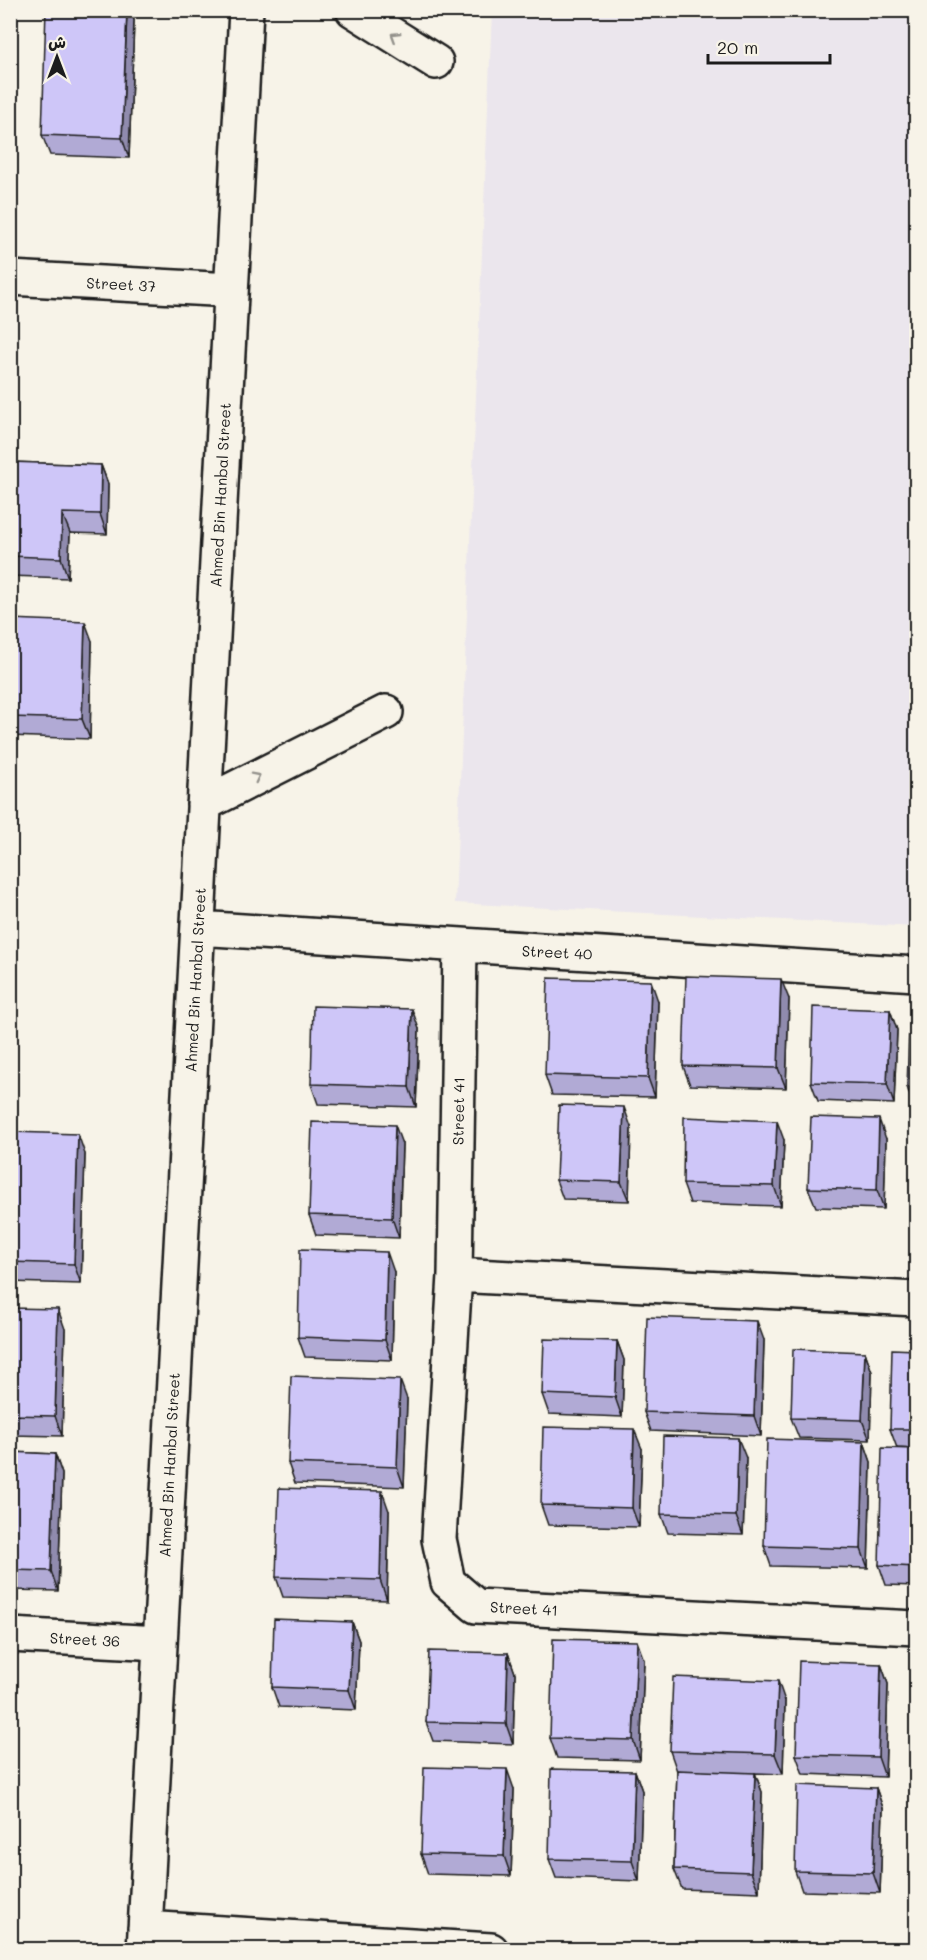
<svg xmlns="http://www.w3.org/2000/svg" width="927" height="1960" viewBox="0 0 927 1960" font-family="Mali,'Playpen Sans Arabic',sans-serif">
<rect width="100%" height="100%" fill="#f7f3e8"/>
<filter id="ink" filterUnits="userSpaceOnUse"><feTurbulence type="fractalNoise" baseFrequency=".0167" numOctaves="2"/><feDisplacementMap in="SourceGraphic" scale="12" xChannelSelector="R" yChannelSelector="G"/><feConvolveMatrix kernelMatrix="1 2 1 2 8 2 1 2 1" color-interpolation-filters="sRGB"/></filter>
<g filter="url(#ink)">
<path fill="#ebe6ed" d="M492 11H916V927L455 903Z"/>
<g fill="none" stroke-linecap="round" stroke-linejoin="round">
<g stroke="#1c1c1c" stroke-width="38">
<path id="minor" d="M353 10 436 62
M10 278 231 290
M204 804 386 712
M198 928 916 974
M460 946 455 1275 439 1539 448 1582 476 1606 916 1628
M455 1275 916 1299
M10 1635 160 1643
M145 1928 491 1950
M144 1950 246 10"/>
</g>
<use href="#minor" stroke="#f7f3e8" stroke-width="33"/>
</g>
<path fill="#b1aad5" stroke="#1c1c1c" stroke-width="1.5" d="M134 20 129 158 50 155 42 135Z
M10 462 101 465 108 484 107 534 70 533 68 578 10 576Z
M10 619 92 641 90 739 10 736Z
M789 999 786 1088 690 1085 683 1066Z
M658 1001 655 1097 552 1095 545 1075Z
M916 1001V1107H914L907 1087Z
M890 1010 897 1030 894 1104 818 1101 811 1082Z
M419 1029 416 1107 318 1104 311 1084Z
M631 1127 629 1201 563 1199 556 1180Z
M10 1132 85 1154 81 1284 10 1282Z
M886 1139 884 1209 816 1207 808 1188Z
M784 1140 781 1206 690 1203 683 1184Z
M402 1144 399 1238 316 1235 309 1215Z
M394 1272 392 1360 305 1357 298 1337Z
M10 1308 65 1329 62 1436 10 1435Z
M764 1340 761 1436 651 1431 644 1412Z
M617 1341 624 1360 622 1417 549 1414 542 1394Z
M916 1350V1449L897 1448 890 1429Z
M865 1352 872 1372 870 1440 799 1438 791 1418Z
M407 1399 404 1487 295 1483 288 1463Z
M864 1442 871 1462 868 1568 771 1566 764 1546Z
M642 1449 639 1527 548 1525 541 1505Z
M916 1449V1586L886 1585 879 1565Z
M10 1452 55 1454 62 1474 58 1591 10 1590Z
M746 1458 743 1535 668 1533 661 1514Z
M389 1511 387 1600 283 1597 276 1577Z
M352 1622 359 1641 356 1710 279 1707 272 1687Z
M508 1653 515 1673 513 1744 433 1741 426 1722Z
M644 1660 640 1760 557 1758 550 1738Z
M881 1664 888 1684 885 1777 803 1774 796 1755Z
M785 1701 783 1774 755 1773 762 1792 759 1892 682 1889 674 1869 677 1771 670 1751Z
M635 1771 642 1791 639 1881 556 1878 549 1859Z
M876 1788 883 1808 880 1893 802 1891 795 1871Z
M514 1789 511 1876 428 1874 421 1854Z"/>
<path fill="#908bae" stroke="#1c1c1c" stroke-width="1.5" d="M127 10H131L134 20 129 158 122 138Z
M101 465 108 484 107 534 100 514Z
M62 513 70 533 68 578 61 558Z
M85 622 92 641 90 739 82 719Z
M781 979 789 999 786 1088 778 1068Z
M651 981 658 1001 655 1097 648 1078Z
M412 1009 419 1029 416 1107 409 1087Z
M890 1010 897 1030 894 1104 887 1084Z
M624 1107 631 1127 629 1201 621 1182Z
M879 1119 886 1139 884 1209 877 1190Z
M777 1121 784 1140 781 1206 774 1186Z
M395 1125 402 1144 399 1238 392 1218Z
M78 1134 85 1154 81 1284 74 1264Z
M387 1252 394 1272 392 1360 385 1340Z
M58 1309 65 1329 62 1436 55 1416Z
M757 1321 764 1340 761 1436 754 1416Z
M617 1341 624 1360 622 1417 615 1397Z
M865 1352 872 1372 870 1440 862 1420Z
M400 1380 407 1399 404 1487 397 1467Z
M634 1429 642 1449 639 1527 632 1508Z
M738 1438 746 1458 743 1535 736 1516Z
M864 1442 871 1462 868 1568 861 1549Z
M55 1454 62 1474 58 1591 51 1571Z
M382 1491 389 1511 387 1600 380 1580Z
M352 1622 359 1641 356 1710 349 1690Z
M637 1641 644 1660 640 1760 633 1740Z
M508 1653 515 1673 513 1744 506 1724Z
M881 1664 888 1684 885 1777 878 1757Z
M778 1681 785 1701 783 1774 775 1754Z
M507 1769 514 1789 511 1876 504 1856Z
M635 1771 642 1791 639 1881 632 1861Z
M755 1773 762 1792 759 1892 751 1872Z
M876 1788 883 1808 880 1893 873 1873Z
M10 1898 13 1903 11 1950H10Z"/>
<path fill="#cec6f8" stroke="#1c1c1c" stroke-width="1.5" d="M46 10H127L122 138 42 135Z
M10 462 101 465 100 514 62 513 61 558 10 556Z
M10 619 85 622 82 719 10 717Z
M686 976 781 979 778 1068 683 1066Z
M548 978 651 981 648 1078 545 1075Z
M910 1001H916V1087H907Z
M313 1006 412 1009 409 1087 311 1084Z
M813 1007 890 1010 887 1084 811 1082Z
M559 1105 624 1107 621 1182 556 1180Z
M684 1117 777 1121 774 1186 683 1184Z
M811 1117 879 1119 877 1190 808 1188Z
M312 1122 395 1125 392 1218 309 1215Z
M10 1132 78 1134 74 1264 10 1262Z
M300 1249 387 1252 385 1340 298 1337Z
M10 1308 58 1309 55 1416 10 1415Z
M647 1317 757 1321 754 1416 644 1412Z
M544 1339 617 1341 615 1397 542 1394Z
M793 1349 865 1352 862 1420 791 1418Z
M892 1349 916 1350V1429H890Z
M291 1376 400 1380 397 1467 288 1463Z
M543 1427 634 1429 632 1508 541 1505Z
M663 1436 738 1438 736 1516 661 1514Z
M767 1439 864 1442 861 1549 764 1546Z
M882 1448 916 1449V1567L879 1565Z
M10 1452 55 1454 51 1571 10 1570Z
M279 1488 382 1491 380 1580 276 1577Z
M274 1619 352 1622 349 1690 272 1687Z
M553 1639 637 1641 633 1740 550 1738Z
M429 1651 508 1653 506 1724 426 1722Z
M799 1661 881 1664 878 1757 796 1755Z
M673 1677 778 1681 775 1754 670 1751Z
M424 1767 507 1769 504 1856 421 1854Z
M551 1769 635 1771 632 1861 549 1859Z
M677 1770 755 1773 751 1872 674 1869Z
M797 1785 876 1788 873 1873 795 1871Z"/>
<defs><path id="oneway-chevron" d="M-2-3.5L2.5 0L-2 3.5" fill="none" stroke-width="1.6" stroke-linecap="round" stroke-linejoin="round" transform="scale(1.5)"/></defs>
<g stroke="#94928c">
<use href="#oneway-chevron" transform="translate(395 36) rotate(-148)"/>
<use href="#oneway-chevron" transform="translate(256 777) rotate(-27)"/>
</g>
</g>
<g text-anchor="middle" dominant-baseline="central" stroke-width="4.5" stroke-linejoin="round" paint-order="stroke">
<g font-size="15" fill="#1c1c1c" stroke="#f7f3e8">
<text transform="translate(121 284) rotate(3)">Street 37</text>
<text transform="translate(220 495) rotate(-87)">Ahmed Bin Hanbal Street</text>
<text transform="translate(557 952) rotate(3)">Street 40</text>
<text transform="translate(195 980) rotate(-87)">Ahmed Bin Hanbal Street</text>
<text transform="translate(458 1111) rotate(-89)">Street 41</text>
<text transform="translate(169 1465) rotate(-87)">Ahmed Bin Hanbal Street</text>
<text transform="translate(524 1608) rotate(3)">Street 41</text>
<text transform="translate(85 1639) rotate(3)">Street 36</text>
</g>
</g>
<rect width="927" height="1960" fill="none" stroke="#f7f3e8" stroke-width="36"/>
<rect x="18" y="18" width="891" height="1924" fill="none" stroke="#1c1c1c" stroke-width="2" filter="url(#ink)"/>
<g transform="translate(57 57)" stroke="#f7f3e8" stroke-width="4.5" paint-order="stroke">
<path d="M0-4.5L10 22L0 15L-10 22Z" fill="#1c1c1c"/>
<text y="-9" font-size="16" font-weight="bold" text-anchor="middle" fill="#1c1c1c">ش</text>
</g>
<path d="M708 54v9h122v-9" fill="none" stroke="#1c1c1c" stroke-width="3"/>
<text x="717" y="54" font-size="18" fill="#1c1c1c" stroke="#f7f3e8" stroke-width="4.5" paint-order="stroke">20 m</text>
</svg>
